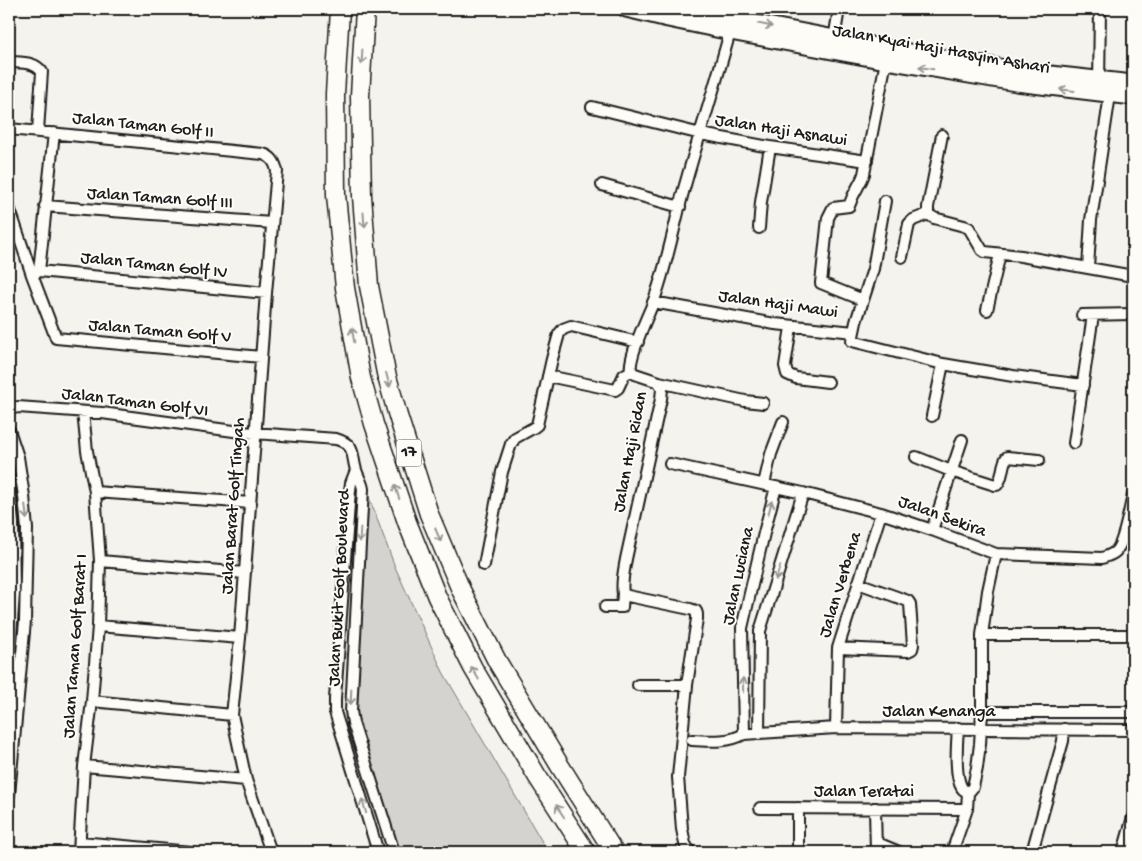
<svg xmlns="http://www.w3.org/2000/svg" width="1142" height="861" viewBox="0 0 1142 861" font-family="'Gochi Hand',sans-serif">
<rect width="100%" height="100%" fill="#f4f3ee"/>
<filter id="ink" filterUnits="userSpaceOnUse"><feTurbulence type="fractalNoise" baseFrequency=".02" numOctaves="2"/><feDisplacementMap in="SourceGraphic" scale="10" xChannelSelector="R" yChannelSelector="G"/><feConvolveMatrix kernelMatrix="1 2 1 2 8 2 1 2 1" color-interpolation-filters="sRGB"/></filter>
<g filter="url(#ink)">
<path fill="#d4d3cf" stroke="#787876" d="M367 492 395 567 443 672 548 852H399L358 731 352 692Z"/>
<g fill="none" stroke-linecap="round" stroke-linejoin="round">
<g stroke="#1c1c1c" stroke-width="14">
<path id="minor" d="M834 39 839 9
M9 62C20 63 35 61 42 72L38 131
M1099 85 1100 9
M592 107 701 134 770 147 867 161
M9 129 263 154C272 157 275 162 277 171L266 293 240 638 232 715 246 780 271 852
M942 135 928 207V214L934 218 964 226 969 228 982 250 985 252 1021 256 1133 276
M602 185 680 207
M885 201 873 269 856 322 852 341 943 364 1013 376 1083 385
M45 206 272 223
M9 207 32 275 56 338 261 357
M759 228 761 202 770 147
M902 257 909 224 913 220 928 214
M1088 268 1091 220 1110 95
M39 271 266 293
M33 275 39 271 54 133
M863 300 821 283 828 218 833 208 849 206 853 196 862 179 864 174 886 61
M653 302 775 324 854 332
M987 310 1000 254
M1082 315 1133 314
M791 327 785 366 787 374 796 378 828 382
M631 371C628 357 647 318 653 303 666 268 673 232 682 196 697 141 715 87 730 32
M631 371 635 374 659 382 745 401 763 403
M548 376 615 390 618 388 624 375 631 371
M659 382 662 389 661 399 626 559C624 571 621 582 623 594L628 596 690 609 696 611 697 614V619L687 685 678 777 682 829 685 844 690 852
M9 409 18 407 102 413 241 432 336 439C356 445 351 453 356 470 358 477 362 482 363 489L351 711 353 723 394 852
M932 416 943 364
M9 430 18 457 24 496 27 529 25 621 9 795
M1074 443 1093 315
M916 457 951 471 995 485H997C1004 477 1001 465 1007 457L1039 460
M670 464 803 493 881 513 932 530 996 554 1102 558C1107 556 1112 555 1116 551 1124 543 1130 507 1133 495
M356 470 351 483 350 490 335 699V712L378 852
M9 484 13 523 14 593 9 663
M764 484 771 454 783 422
M95 492 251 503
M932 530 962 440
M100 561 245 573
M484 565 502 472 511 444 515 438 533 428 537 425 552 359 559 334 563 329 571 326 638 342
M605 607H622L623 594
M98 626 240 638
M982 635H1133
M838 648 908 651 912 649 913 645 910 604 908 601 858 583
M638 685H687
M92 701 232 715
M982 712H1133
M836 728 838 648 881 513
M958 728C957 743 954 776 962 788 963 790 966 791 968 793
M744 734 742 628 764 533 776 487
M759 734 760 631 803 493
M692 740C710 741 728 743 744 734L836 728 1133 730
M84 766 246 780
M760 808 967 809
M798 808V852
M875 808 876 852
M876 840 880 844 899 852
M80 842 191 852
M79 852 84 766 92 701 98 626 100 561 95 492 87 451 83 412
M952 852 967 809 968 793 973 787 977 768 980 744 982 712V635L988 591 996 554
M1032 852 1063 741 1064 729
M1123 852 1133 817"/>
</g>
<g stroke="#1c1c1c" stroke-width="19">
<path id="primary" d="M626 9 668 19 730 32 886 61 1016 83 1133 97
M683 9 897 50 1023 71 1133 83"/>
</g>
<g stroke="#1c1c1c" stroke-width="21">
<path id="motorway" d="M340 9 335 94 336 195 345 288 361 378 374 424 407 522 437 597 473 668 537 776 586 852
M365 9 360 96 362 196 369 286 386 373 398 416 429 514 461 590 497 661 560 766 614 852"/>
</g>
<use href="#minor" stroke="#fdfcf7" stroke-width="10"/>
<use href="#primary" stroke="#fdfcf7" stroke-width="15"/>
<use href="#motorway" stroke="#fdfcf7" stroke-width="18"/>
</g>
<defs><path id="oneway-shaft" d="M-6 0H5M1.5-3L5.5 0L1.5 3" fill="none" stroke-width="1.6" stroke-linecap="round" stroke-linejoin="round" transform="scale(1.25)"/></defs>
<g stroke="#989794">
<use href="#oneway-shaft" transform="translate(765 25) rotate(11)"/>
<use href="#oneway-shaft" transform="translate(362 57) rotate(93)"/>
<use href="#oneway-shaft" transform="translate(926 68) rotate(-171)"/>
<use href="#oneway-shaft" transform="translate(1067 90) rotate(-173)"/>
<use href="#oneway-shaft" transform="translate(364 220) rotate(86)"/>
<use href="#oneway-shaft" transform="translate(353 335) rotate(-100)"/>
<use href="#oneway-shaft" transform="translate(388 380) rotate(75)"/>
<use href="#oneway-shaft" transform="translate(397 492) rotate(-108)"/>
<use href="#oneway-shaft" transform="translate(770 508) rotate(-75)"/>
<use href="#oneway-shaft" transform="translate(26 512) rotate(84)"/>
<use href="#oneway-shaft" transform="translate(360 535) rotate(93)"/>
<use href="#oneway-shaft" transform="translate(438 535) rotate(67)"/>
<use href="#oneway-shaft" transform="translate(778 573) rotate(107)"/>
<use href="#oneway-shaft" transform="translate(475 673) rotate(-120)"/>
<use href="#oneway-shaft" transform="translate(743 685) rotate(-91)"/>
<use href="#oneway-shaft" transform="translate(351 697) rotate(92)"/>
<use href="#oneway-shaft" transform="translate(364 806) rotate(-107)"/>
<use href="#oneway-shaft" transform="translate(560 811) rotate(-123)"/>
</g>
</g>
<g text-anchor="middle" dominant-baseline="central" stroke-width="4" stroke-linejoin="round" paint-order="stroke">
<rect fill="#fdfcf7" stroke="#605f5e" stroke-width="1" x="396.5" y="439.5" width="25" height="27" rx="4"/>
<g font-size="16" font-weight="bold" fill="#1c1c1c">
<text x="409" y="453">17</text>
</g>
<g font-size="18" fill="#1c1c1c" stroke="#fdfcf7">
<text transform="translate(941 50) rotate(10)">Jalan Kyai Haji Hasyim Ashari</text>
<text transform="translate(143 126) rotate(6)">Jalan Taman Golf II</text>
<text transform="translate(781 131) rotate(9)">Jalan Haji Asnawi</text>
<text transform="translate(160 199) rotate(4)">Jalan Taman Golf III</text>
<text transform="translate(154 266) rotate(6)">Jalan Taman Golf IV</text>
<text transform="translate(778 305) rotate(8)">Jalan Haji Mawi</text>
<text transform="translate(160 332) rotate(5)">Jalan Taman Golf V</text>
<text transform="translate(135 403) rotate(7)">Jalan Taman Golf VI</text>
<text transform="translate(631 452) rotate(-79)">Jalan Haji Ridan</text>
<text transform="translate(234 506) rotate(-86)">Jalan Barat Golf Tingah</text>
<text transform="translate(942 517) rotate(20)">Jalan Sekira</text>
<text transform="translate(739 576) rotate(-78)">Jalan Luciana</text>
<text transform="translate(841 585) rotate(-73)">Jalan Verbena</text>
<text transform="translate(340 588) rotate(-87)">Jalan Bukit Golf Boulevard</text>
<text transform="translate(76 646) rotate(-86)">Jalan Taman Golf Barat I</text>
<text x="939" y="712">Jalan Kenanga</text>
<text x="864" y="792">Jalan Teratai</text>
</g>
</g>
<rect width="1142" height="861" fill="none" stroke="#fdfcf7" stroke-width="30"/>
<rect x="15" y="15" width="1112" height="831" fill="none" stroke="#1c1c1c" stroke-width="2" filter="url(#ink)"/>
</svg>
